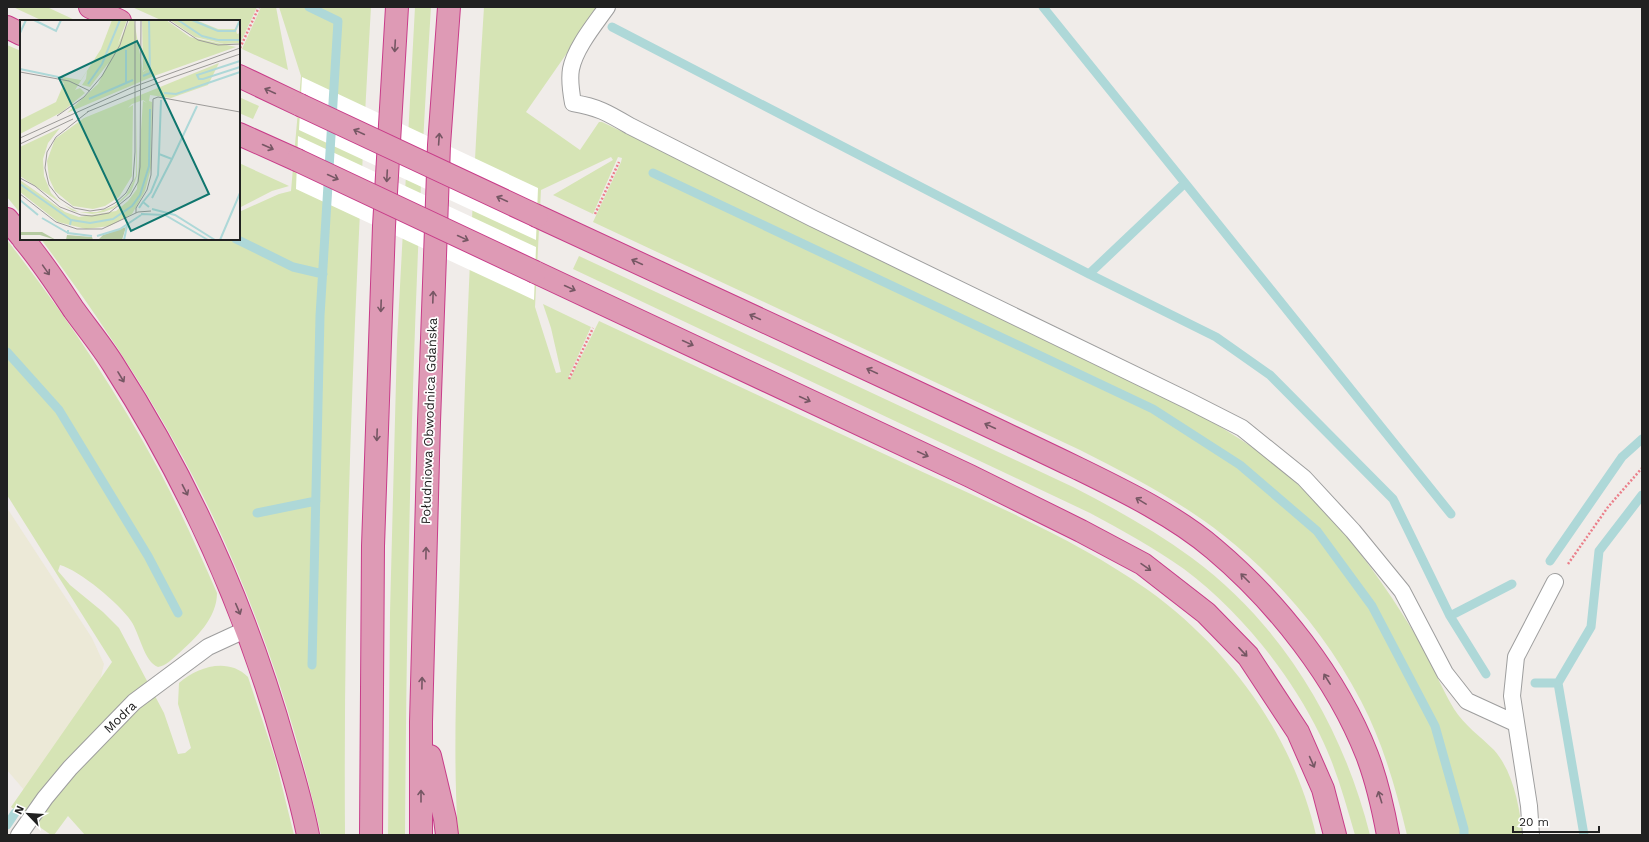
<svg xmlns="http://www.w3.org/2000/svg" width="1649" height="842" viewBox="0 0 1649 842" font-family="'Work Sans',sans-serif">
<rect width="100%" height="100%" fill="#f0ece9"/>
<path fill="#ece9d7" d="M7 508 92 638 104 664 98 690 25 791 7 770Z"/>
<path fill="#d6e4b5" d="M13 7H47L77 21H43Z
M132 7H257L239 46V21H163Z
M261 7H276L288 70 242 49Z
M279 7H371C355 283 343 559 345 835H321C297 728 262 622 216 523 169 422 107 328 41 239H239V212L279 194 291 191 301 76Z
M415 7H431C413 283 407 559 405 835H388L390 613 397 342Z
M484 7H599L526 112 580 150 599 122H602L857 244 1183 406C1221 426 1259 449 1291 478 1340 523 1379 575 1413 631 1429 656 1439 684 1454 709 1464 725 1481 737 1494 750 1514 773 1519 806 1523 835H1407C1396 789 1383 743 1361 701 1328 637 1279 579 1223 535 1179 500 1129 475 1080 450L593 222 621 162 622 158 618 157 593 214 553 195 613 160 611 157 541 190 535 307 556 373 561 372 551 328 543 304 591 327 568 378 570 379 599 321C697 367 796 413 895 459 979 499 1072 536 1148 590 1230 649 1293 736 1316 835H458C452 744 458 652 460 560 464 376 472 191 484 7Z
M7 45 21 51V214L7 197Z
M239 97 259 106 253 119 239 113Z
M239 163 289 186 272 191 239 208Z
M7 240C64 313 116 390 160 472 181 512 199 552 217 593 217 618 196 638 178 654 172 659 166 666 158 667 144 662 140 634 131 621 120 604 79 570 60 565L58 571 70 585 103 612 119 628 164 713 178 754 185 753 191 748 178 704 179 683C197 667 228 657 248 677L275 758 294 835H85L68 816 54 835H51L11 807 112 662 7 495Z
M579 256 1073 487C1114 508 1155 531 1192 558 1283 625 1343 727 1370 835H1355C1345 801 1336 767 1320 735 1290 673 1239 610 1184 569 1154 548 1122 530 1090 513L573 269Z"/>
<path fill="#fff" d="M302 77 538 188 536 240 299 130Z
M298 136 536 247 534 300 296 189Z"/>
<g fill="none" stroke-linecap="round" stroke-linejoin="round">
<path stroke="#aed8d8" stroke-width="9" d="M309 7 338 21 320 316 312 665
M1043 7 1185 183
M612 27 1089 274
M653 173 1153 409 1240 465 1317 531 1372 606 1435 726 1464 829V835
M236 239 293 267 323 274
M7 352 59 410 148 556 178 613
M257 513 316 501
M1550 561 1622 457 1642 439
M1450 616 1393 499 1270 375 1216 337 1089 274 1185 183 1451 514
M1486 674 1450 616 1512 584
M1535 683H1558L1591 627 1599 551 1642 495
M1558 683 1584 835
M7 825 15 813"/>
<g stroke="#9e9e9e" stroke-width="18">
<path id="lane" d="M607 7C595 24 575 48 571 69 569 80 571 92 573 103 598 107 608 113 630 126L812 218 1189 401 1242 428 1304 478 1353 531 1402 591 1445 673 1467 701 1515 723
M19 835 45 798 70 768 134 702 208 647 247 629
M1531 835 1529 806 1512 696 1516 657 1555 582"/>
</g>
<g stroke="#c83c89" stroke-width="24">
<path id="highway" d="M90 7 120 21
M7 27 21 34
M239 76 300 105
M239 134 297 160
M537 216C657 271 777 327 897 383 957 411 1017 439 1077 468 1122 490 1176 516 1214 549 1277 602 1337 678 1367 755 1377 781 1383 808 1388 835
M7 219 21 236
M23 239C42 261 58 286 74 310 87 328 101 345 113 364 189 482 247 612 285 747 294 777 302 805 308 835
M535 272 970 476 1081 531 1143 564 1206 613 1248 656 1298 732 1323 789 1335 835
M430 756 445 819 447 835
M371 835 373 546 384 226 397 7
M421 835V722L429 422 439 145 449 7"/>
</g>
<path stroke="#eb7f8a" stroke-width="2.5" stroke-dasharray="2 2" stroke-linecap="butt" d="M240 48 259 7
M595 214 619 162
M569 379 593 328
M1568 564 1608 507 1642 468"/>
<use href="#lane" stroke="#fff" stroke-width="16"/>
<use href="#highway" stroke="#de9ab5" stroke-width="22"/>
<g stroke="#c83c89" stroke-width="24" stroke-linecap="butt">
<path id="highway-bridge" d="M300 105 537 216
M297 160 535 272"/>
</g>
<use href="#highway-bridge" stroke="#de9ab5" stroke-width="22"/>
</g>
<defs><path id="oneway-shaft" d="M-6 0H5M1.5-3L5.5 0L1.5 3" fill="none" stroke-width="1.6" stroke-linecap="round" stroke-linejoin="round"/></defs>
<g stroke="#765764">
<use href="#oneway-shaft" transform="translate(395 46) rotate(93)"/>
<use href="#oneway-shaft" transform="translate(270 91) rotate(-155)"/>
<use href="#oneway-shaft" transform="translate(359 132) rotate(-155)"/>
<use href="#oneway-shaft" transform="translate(439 139) rotate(-86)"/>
<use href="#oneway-shaft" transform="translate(268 147) rotate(24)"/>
<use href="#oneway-shaft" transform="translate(387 176) rotate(93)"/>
<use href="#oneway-shaft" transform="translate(333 177) rotate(25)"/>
<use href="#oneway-shaft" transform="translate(502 199) rotate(-155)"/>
<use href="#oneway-shaft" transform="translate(463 238) rotate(25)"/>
<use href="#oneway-shaft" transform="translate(637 262) rotate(-155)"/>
<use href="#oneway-shaft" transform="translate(46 270) rotate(55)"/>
<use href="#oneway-shaft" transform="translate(570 288) rotate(25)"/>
<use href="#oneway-shaft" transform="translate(433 297) rotate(-88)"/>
<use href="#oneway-shaft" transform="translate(381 306) rotate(92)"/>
<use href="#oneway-shaft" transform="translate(755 317) rotate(-155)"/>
<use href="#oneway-shaft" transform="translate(688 343) rotate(25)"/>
<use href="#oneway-shaft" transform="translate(872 371) rotate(-155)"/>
<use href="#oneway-shaft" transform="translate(121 377) rotate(59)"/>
<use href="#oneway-shaft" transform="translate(805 399) rotate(25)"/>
<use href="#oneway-shaft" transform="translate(990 426) rotate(-155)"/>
<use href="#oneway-shaft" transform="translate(377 435) rotate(92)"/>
<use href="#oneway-shaft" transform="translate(923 454) rotate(25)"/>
<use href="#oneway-shaft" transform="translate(185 490) rotate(63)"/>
<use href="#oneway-shaft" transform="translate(1141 501) rotate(-149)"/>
<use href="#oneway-shaft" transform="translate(426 553) rotate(-89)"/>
<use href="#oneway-shaft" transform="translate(1146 567) rotate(35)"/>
<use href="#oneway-shaft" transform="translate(1245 578) rotate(-135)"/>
<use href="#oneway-shaft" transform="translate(238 609) rotate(67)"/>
<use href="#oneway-shaft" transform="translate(1243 652) rotate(47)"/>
<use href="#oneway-shaft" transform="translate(1327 679) rotate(-122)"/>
<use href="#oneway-shaft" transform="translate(422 683) rotate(-89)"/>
<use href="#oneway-shaft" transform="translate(1312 762) rotate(66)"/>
<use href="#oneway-shaft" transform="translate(421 796) rotate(-90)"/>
<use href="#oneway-shaft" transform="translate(1380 797) rotate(-107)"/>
</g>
<g text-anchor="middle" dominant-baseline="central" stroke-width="3.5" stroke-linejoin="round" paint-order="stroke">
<g font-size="13" fill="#212121" stroke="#fff">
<text transform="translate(429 421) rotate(-88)">Południowa Obwodnica Gdańska</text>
<text transform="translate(120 717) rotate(-44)">Modra</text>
</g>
</g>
<g transform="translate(20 20)">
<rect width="220" height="220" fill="#f0ece9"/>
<path d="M92 0H107L93 37 70 67 62 65 66 59 67 51 55 70 60 68 65 73 42 92 0 114V100L36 82 44 63 42 62 43 57 61 60 81 29ZM110 0H114L123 52 127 49 123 51 122 0H146L170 17 216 27 134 56 47 93 78 64ZM150 0H176L198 9H216L217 14 220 13V23L204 24 175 17ZM199 43 188 65 151 78 130 75 129 81 132 82 131 148 125 171 112 194 90 206 66 209 38 202 0 172V160L45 192 59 197 96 191 108 181 117 169 123 81 127 83 123 80 112 84 108 88 113 85 112 156 99 177 85 186 73 189 53 186 35 171 29 158 27 141 35 119 64 98ZM117 86V156L111 172 94 188 84 192 72 194 53 191 0 156V127L40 108 28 123 23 139 24 156 31 173 42 184 59 192H77L94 186 106 175 116 156Z" fill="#d6e4b5"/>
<path d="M106 207 102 220H78L83 215ZM0 212H22L36 220 20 215H0ZM47 215 72 217 73 220H46Z" fill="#b6cba2"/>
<path fill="none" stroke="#aed8d8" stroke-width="2" d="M14 0 36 11 41 0M158 0 182 16 198 20H220M172 0 198 11H215L220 0M0 13 6 0M220 41 177 55 179 59H183L220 47M0 49 43 58M123 56 130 53 129 0M106 62V30M68 64 82 44 100 0M144 73 156 74 220 52M69 79 113 60M139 134 141 80M152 139 177 86M0 164 51 200M0 180 18 195M123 182 131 172 138 155 139 134 152 139 132 178M119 188 123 182 129 187M132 189 155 195 195 220M121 194 145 195 188 220M22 198 48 213M50 205 51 200 70 203 93 199 112 186 120 175 129 146 130 89M48 210V213L72 216M77 216 100 209 121 195M104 220 107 206M200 220 220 173"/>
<path fill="none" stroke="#9d9b99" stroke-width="1" d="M148 0 178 20 198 25 220 24M0 52 49 61 70 71M69 91 36 117 27 132 25 148 29 165 39 178 54 188 70 191 84 189 95 183 106 173 113 160 115 132V0M67 92 145 60 220 34M37 96 64 77 82 56 100 25 108 0M0 118 113 67 220 28M0 124 53 99M0 158 15 166 40 187 61 195 72 196 89 193 110 176 118 162 120 147 121 0M0 174 36 202 57 209H82L118 192 131 191M116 193V188L127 170 131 155 133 79 138 77 220 92"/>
<path fill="#0f766e" fill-opacity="0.15" stroke="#0f766e" stroke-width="2" d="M117 21 189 174 111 211 39 58Z"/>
<rect width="220" height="220" fill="none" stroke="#212121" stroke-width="2"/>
</g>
<rect width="1649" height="842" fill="none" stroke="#212121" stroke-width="16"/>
<g transform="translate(28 814) rotate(295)" stroke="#ffffff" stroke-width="3" paint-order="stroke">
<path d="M0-3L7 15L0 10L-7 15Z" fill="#212121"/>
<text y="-6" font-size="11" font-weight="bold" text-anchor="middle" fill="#212121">N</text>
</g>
<path d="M1513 826v6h86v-6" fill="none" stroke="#212121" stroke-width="2"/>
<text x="1519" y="826" font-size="12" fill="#212121" stroke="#ffffff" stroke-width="3" paint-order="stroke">20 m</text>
</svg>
